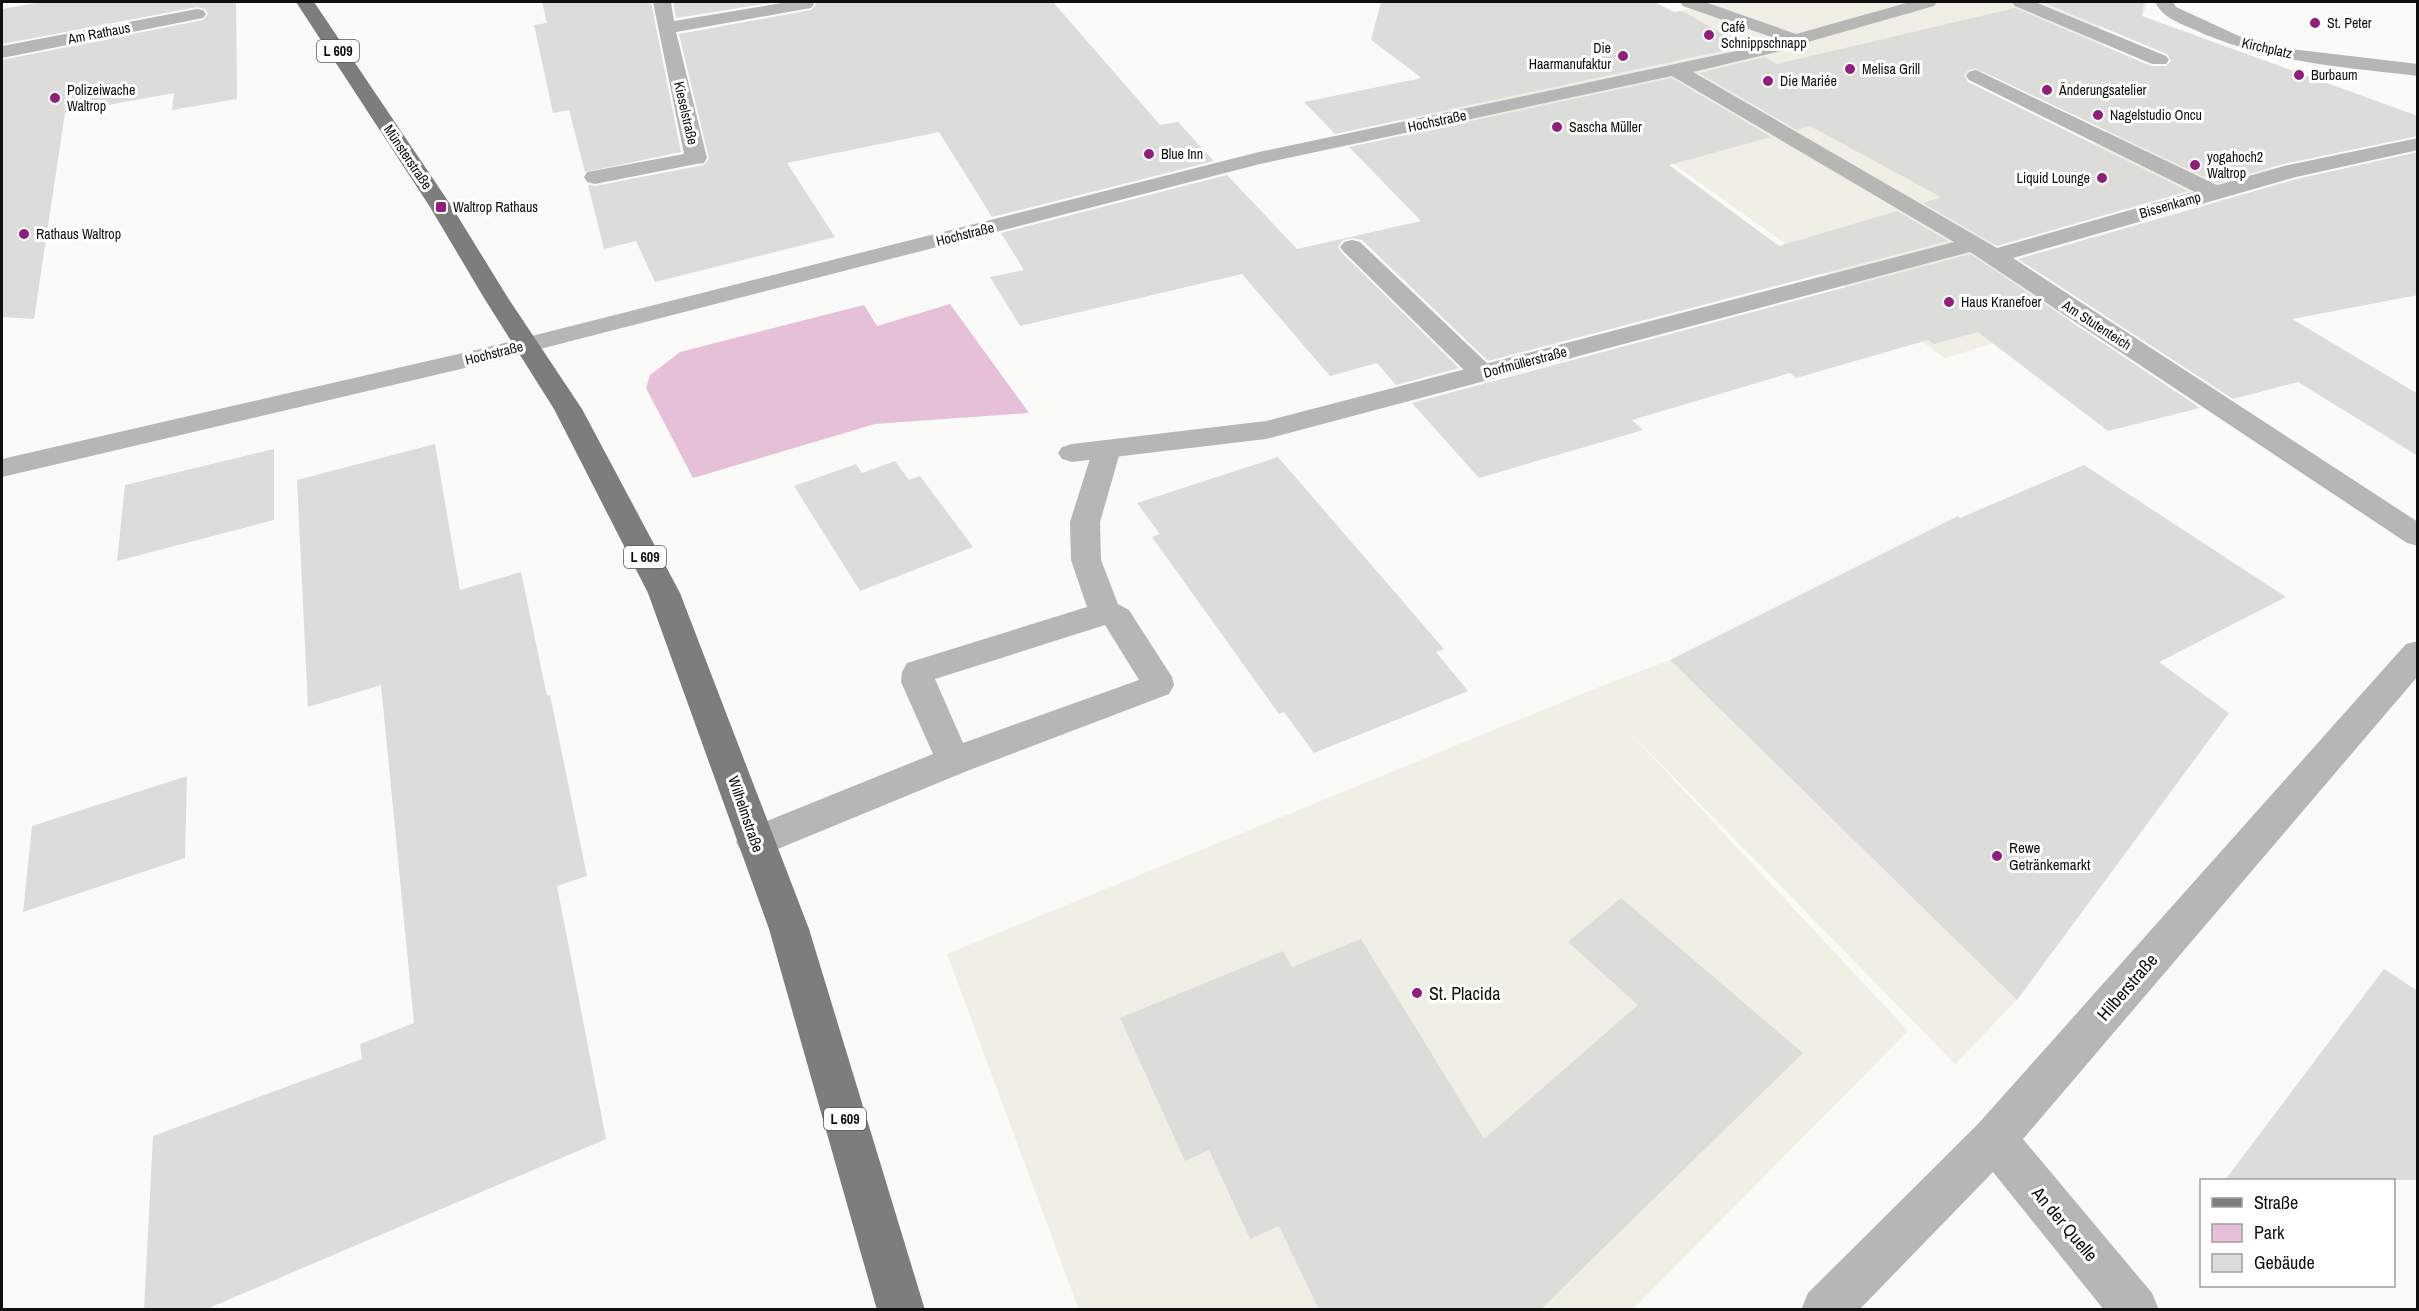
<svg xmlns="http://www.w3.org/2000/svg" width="2419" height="1311" viewBox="0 0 2419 1311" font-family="'Archivo Narrow',sans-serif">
<rect width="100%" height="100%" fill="#fafaf7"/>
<path fill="#efefe5" d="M1616 2H1654L1674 12 1726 2H2147L2144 14 2098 25 2104 47 1957 77 2091 148 2112 126 2255 158 2274 169 1990 246 2092 313 1945 358 1668 160 1477 123 1377 119 1421 78 1412 71 1645 18Z
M1670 660 2017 1000 1955 1064 1617 719 1908 1031 1633 1309 1079 1310 947 954 1589 691Z"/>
<path fill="#e6bfd9" d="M950 304 1029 413 875 424 693 478 646 388 650 375 680 352 864 305 877 326Z"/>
<path fill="#dcddd9" d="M42 2H236L237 99 172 110 174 93 65 113 34 319 2 317V60L203 20 208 14 205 9 197 7 2 44V9Z
M542 2H651L681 152 585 172 569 110 553 113 534 25 547 23Z
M673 2H777L676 18Z
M815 2H1053L1160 125 1178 122 1214 161 992 217 939 132 787 163 835 237 655 282 636 241 604 249 588 185 595 186 704 165 709 159 679 34 811 10 816 5Z
M1381 2H1654L1674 12 1682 11 1745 46 1335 134 1304 102 1422 78 1371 40Z
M2042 2H2144L2142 16 2418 116V136L2283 164 2217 183 1975 68 1968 70 1964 75 1968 82 2188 191 1997 246 1923 203 1941 197 1810 126 1797 130 1699 73 1765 57 1777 64 2015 8 2151 66H2166L2171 61 2167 54Z
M1672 78 1771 137 1669 165 1779 246 1897 211 1948 241 1488 361 1362 240 1353 238 1343 240 1338 247 1342 253 1459 368 1396 385 1377 363 1330 376 1242 274 1020 326 990 277 1024 270 1001 233 1227 175 1297 249 1421 221 1349 147Z
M2418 152V295L2292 319 2418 394V456L2298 382 2233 399 2018 259 2297 179Z
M1970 254 2200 408 2108 431 1978 332 1934 344 1928 340 1796 378 1790 373 1632 420 1643 430 1479 478 1412 403Z
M435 444 460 590 521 572 547 696 550 695 587 876 557 886 606 1139 204 1310H144L153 1136 362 1059 360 1044 414 1023 381 685 308 707 297 480Z
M274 449V520L117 561 125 485Z
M1278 457 1444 649 1436 652 1468 691 1314 753 1284 712 1279 714 1152 537 1160 534 1137 503Z
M895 461 909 480 920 476 973 547 860 591 794 486 856 464 862 473Z
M2084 465 2286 597 2159 662 2229 713 2017 1000 1670 660 1958 516 1960 518Z
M187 776 185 858 23 912 32 826Z
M1621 898 1803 1053 1540 1310H1319L1279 1226 1250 1239 1209 1150 1185 1161 1120 1018 1283 951 1292 967 1361 939 1484 1139 1638 1005 1568 942Z
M2384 969 2418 991V1180H2225Z"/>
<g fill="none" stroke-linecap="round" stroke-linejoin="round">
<path fill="#b6b6b5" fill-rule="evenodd" d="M653 2H671L674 21 788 2H812L814 4 811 8 805 9 676 32 707 158 704 163 696 164 595 184 587 182 584 177 587 172 684 154Z
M1352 240 1360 242 1491 367 1495 373 1491 379 1482 381 1473 379 1344 252 1340 247 1344 242Z
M1107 440 1117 443 1121 449 1100 522 1101 560 1118 604 1129 610 1172 677 1174 685 1169 694 967 771 768 853 755 857 742 853 736 842 742 831 933 754 901 682 902 672 907 663 1087 607 1071 560 1070 522 1093 449 1097 443ZM1105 625 1139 680 963 743 935 679Z"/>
<path fill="#b6b6b5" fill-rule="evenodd" d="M2012 2H2035L2166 56 2169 60 2166 64H2152L2015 6Z
M2155 2H2173L2176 7 2239 36 2291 49 2418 64V76C2342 67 2265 62 2195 30 2178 22 2164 19 2155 2Z
M1976 70 2221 187 2224 192 2221 197 2213 199 2205 197 1969 80 1966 76 1969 72Z"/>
<path fill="#b6b6b5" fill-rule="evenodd" d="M1680 2H1705L1796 34 1910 2H1937L1934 6 1808 42 1806 45 1693 72 1997 248 2284 166 2418 138V150L2296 177 2013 258 2418 522V546L2407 543 1970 252 1266 439 1072 462 1062 459 1058 453 1062 447 1072 444 1266 421 1954 242 1672 76 1260 164 482 364 2 477V459L480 349 1259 152 1736 51 1777 39 1683 6Z
M197 9 203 10 206 14 203 18 2 58V46Z
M2418 641V676L2023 1139 2152 1293 2159 1310H2104L1993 1172 1859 1310H1801L1808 1293 1978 1124 2406 644Z"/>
<path fill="#7d7d7b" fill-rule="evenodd" d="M296 2H314L452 207 508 298 582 409 680 593 809 929 925 1310H877L769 929 648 593 554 409 484 298 430 207Z"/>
</g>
<g fill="#931d7a" stroke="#fffffe" stroke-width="2">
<circle cx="2315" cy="23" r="6"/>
<circle cx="1709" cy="35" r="6"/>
<circle cx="1623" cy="56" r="6"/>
<circle cx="1850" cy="69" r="6"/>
<circle cx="2299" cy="75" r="6"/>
<circle cx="1768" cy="81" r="6"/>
<circle cx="2047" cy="90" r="6"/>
<circle cx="55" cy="98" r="6"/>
<circle cx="2098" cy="115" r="6"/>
<circle cx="1557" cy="127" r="6"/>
<circle cx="1149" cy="154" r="6"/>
<circle cx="2195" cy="165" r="6"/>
<circle cx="2102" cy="178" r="6"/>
<rect x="435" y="201" width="12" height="12" rx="3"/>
<circle cx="24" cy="234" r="6"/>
<circle cx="1949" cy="302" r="6"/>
<circle cx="1997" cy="856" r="6"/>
<circle cx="1417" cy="993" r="6"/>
</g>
<g text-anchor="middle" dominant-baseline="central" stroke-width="6" stroke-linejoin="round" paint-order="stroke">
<g font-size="14" fill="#0f0f0e" stroke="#fffffe" text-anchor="start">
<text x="2327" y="23">St. Peter</text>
<text x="1721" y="27">Café<tspan x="1721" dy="16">Schnippschnapp</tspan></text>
<text x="1611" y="48" text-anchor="end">Die<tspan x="1611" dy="16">Haarmanufaktur</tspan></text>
<text x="1862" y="69">Melisa Grill</text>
<text x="2311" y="75">Burbaum</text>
<text x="1780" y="81">Die Mariée</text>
<text x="67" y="90">Polizeiwache<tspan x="67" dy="16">Waltrop</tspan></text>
<text x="2059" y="90">Änderungsatelier</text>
<text x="2110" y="115">Nagelstudio Oncu</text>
<text x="1569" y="127">Sascha Müller</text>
<text x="1161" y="154">Blue Inn</text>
<text x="2207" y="157">yogahoch2<tspan x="2207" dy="16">Waltrop</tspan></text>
<text x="2090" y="178" text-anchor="end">Liquid Lounge</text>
<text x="453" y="207">Waltrop Rathaus</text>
<text x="36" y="234">Rathaus Waltrop</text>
<text x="1961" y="302">Haus Kranefoer</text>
</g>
<g font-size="14" fill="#0f0f0e" stroke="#fffffe">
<text transform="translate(99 33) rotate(-11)">Am Rathaus</text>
<text transform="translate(2267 48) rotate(13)">Kirchplatz</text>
<text transform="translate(686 113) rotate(77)">Kieselstraße</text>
<text transform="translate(1437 121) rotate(-12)">Hochstraße</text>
<text transform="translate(408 157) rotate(56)">Münsterstraße</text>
<text transform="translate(2170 205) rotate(-16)">Bissenkamp</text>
<text transform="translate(965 234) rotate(-14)">Hochstraße</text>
<text transform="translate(2097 325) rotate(33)">Am Stutenteich</text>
<text transform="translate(494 353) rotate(-14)">Hochstraße</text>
<text transform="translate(1525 362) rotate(-15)">Dorfmüllerstraße</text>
</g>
<g fill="#fffffe" stroke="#575756" stroke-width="1.5">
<rect x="317" y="40" width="42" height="22" rx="4.5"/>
<rect x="624" y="546" width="42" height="22" rx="4.5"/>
<rect x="824" y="1108" width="42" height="22" rx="4.5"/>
</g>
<g font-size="14" font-weight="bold" fill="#0f0f0e">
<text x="338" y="51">L 609</text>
<text x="645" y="557">L 609</text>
<text x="845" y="1119">L 609</text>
</g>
<g font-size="15" fill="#0f0f0e" stroke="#fffffe">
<text transform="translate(746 814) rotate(71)">Wilhelmstraße</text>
</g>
<g font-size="15" fill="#0f0f0e" stroke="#fffffe" text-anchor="start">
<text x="2009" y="847">Rewe<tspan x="2009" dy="17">Getränkemarkt</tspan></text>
</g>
<g font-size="18" fill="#0f0f0e" stroke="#fffffe">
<text transform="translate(2127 987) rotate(-49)">Hilberstraße</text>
<text transform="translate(2065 1224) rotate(50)">An der Quelle</text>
</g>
<g font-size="18" fill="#0f0f0e" stroke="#fffffe" text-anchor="start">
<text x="1429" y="993">St. Placida</text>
</g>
</g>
<rect width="2419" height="1311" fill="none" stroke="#0f0f0e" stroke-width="6"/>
<rect x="2200" y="1179" width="195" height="108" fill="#fffffe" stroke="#9f9f9e" stroke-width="1.5"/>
<rect x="2212" y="1198" width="30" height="9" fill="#7d7d7b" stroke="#9f9f9e" stroke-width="1.5"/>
<text x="2254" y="1209" font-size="18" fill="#0f0f0e">Straße</text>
<rect x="2212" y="1224" width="30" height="18" fill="#e6bfd9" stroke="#9f9f9e" stroke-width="1.5"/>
<text x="2254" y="1239" font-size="18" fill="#0f0f0e">Park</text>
<rect x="2212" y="1254" width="30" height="18" fill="#dcddd9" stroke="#9f9f9e" stroke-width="1.5"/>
<text x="2254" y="1269" font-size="18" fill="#0f0f0e">Gebäude</text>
</svg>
